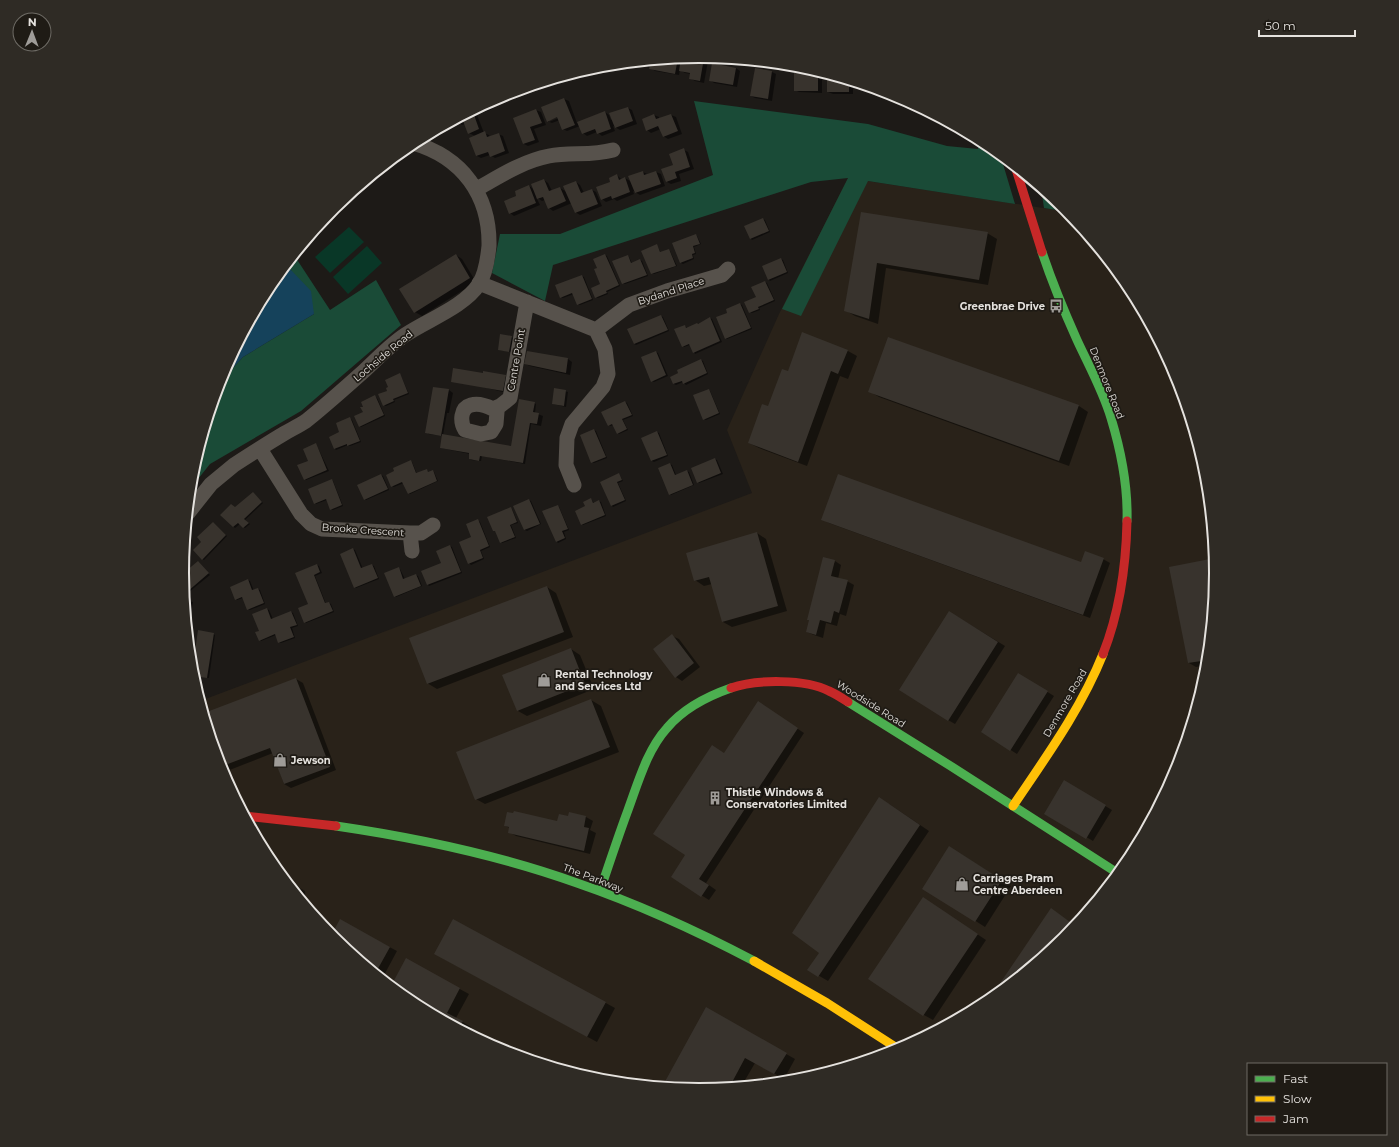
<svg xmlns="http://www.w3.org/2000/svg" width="1399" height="1147" viewBox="0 0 1399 1147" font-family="Montserrat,sans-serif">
<rect width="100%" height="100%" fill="#1d1a17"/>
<path fill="#292219" d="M848 178 1069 212 1130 286 1178 376 1207 473 1217 574 1207 675 1178 772 1130 861 1065 940 987 1004 897 1052 800 1081 699 1091 598 1081 501 1052 412 1004 333 939 269 861 221 771 200 701 752 493 727 430 779 314Z"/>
<path fill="#093727" d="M349 227 364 242 330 273 315 257Z
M367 246 382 263 348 294 333 277Z"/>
<path fill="#1a4b37" d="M694 101 868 124 947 146 978 149V138L987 143 1000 154 1015 204 868 181 801 316 782 309 848 178 811 182 553 265 545 301 492 273 500 234H560L713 175Z
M1041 188 1066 208 1069 212 1044 208Z
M294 255 330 310 376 280 401 325 301 411 210 464 190 489 192 472 219 383 243 357 314 314 291 270 284 267Z"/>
<path fill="#15425b" d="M284 267 291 270 311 291 314 314 243 357 219 383 221 375 269 286Z"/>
<path fill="#0007" fill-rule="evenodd" d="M692 57 704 59 708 61 704 83 695 81 690 78 691 74 685 73 680 70 679 75 655 71 651 68 627 63Z
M736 68 740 71 737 87 714 83 710 80Z
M755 69 772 72 776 74 772 101 755 98 751 96Z
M818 75 822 77V93L799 92 795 90Z
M828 76H834L853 82V94H833L828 92Z
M564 99 569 101 577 123 605 112 609 115 611 120 628 108 632 110 637 124 620 130 613 126 615 131 602 136 597 132 587 136 583 133 580 126 567 131 563 129 560 120 552 123 547 121 542 107ZM562 115 563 116 549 122V120Z
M489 102 492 109 477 115 484 133 489 135 490 137 498 134 503 136 509 153 495 158 490 155 481 158 477 156 475 136 469 133 465 124 462 125 458 122 457 119Z
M536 110 541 112 546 125 534 129 539 142 528 146 524 144 514 118Z
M654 115 659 117V119L671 115 676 117 682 134 668 139 663 136 661 129 651 133 647 130Z
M684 150 688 152 694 169 679 174 681 181 671 184 667 182Z
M643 172 647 174 656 172 661 174 665 186 640 195 633 191 634 194 617 201 614 199 606 202 602 199 617 175 622 180 625 178 632 182Z
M369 179 354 194 352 193Z
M544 180 548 183 552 191 560 188 567 192 576 182 580 185 584 193 592 190 596 192 602 206 580 215 575 212 572 203 553 211 549 208 545 200 542 201 536 197 540 205 514 216 510 213 518 196 529 186 535 190Z
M862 214 987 233 997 239 988 285 886 268 878 324 855 316 845 310Z
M763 219 765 220 770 232 752 240 751 239 745 226Z
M696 235 697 236 701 244 694 247 696 254 693 255 694 259 683 264 681 263Z
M657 246 658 247 661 253 668 250 670 251 677 266 654 274 652 273Z
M456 255 462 259 476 282 422 316 415 312Z
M605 255 607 256 620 286 607 292 608 294 598 298 596 297 602 284 598 268Z
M628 256 629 257 632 263 640 260 642 261 648 276 625 284 623 283Z
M781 259 783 260 788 273 770 281 768 279Z
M582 276 584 277 593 300 580 305 578 304 574 294 563 298 561 297Z
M765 282 767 283 775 301 759 308 760 310 752 313 750 312Z
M740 304 742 305 752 329 727 339 725 338 728 313Z
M661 316 663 317 669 331 636 345 634 344Z
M710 318 712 319 722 342 695 354 694 352 690 345 684 347 683 346 685 326 687 328 706 321Z
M803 334 848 351 857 356 848 379 840 376 807 466 759 448 749 443 789 372Z
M512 337 513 338 511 352 499 350Z
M889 338 1079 406 1088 412 1069 466 879 397 869 391Z
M528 352 568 359 572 362 570 375 530 366 526 364Z
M656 352 658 353 668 376 654 382 652 381Z
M701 360 703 361 708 374 686 385 683 382 676 385 674 384 671 377Z
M400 375 401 376 409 394 394 400 395 402 386 406 384 405 388 391Z
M506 376 510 379 507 393 483 387Z
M555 389 568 392 566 407 553 404Z
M449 390 453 393 449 413H447L443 435 515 448 534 403 536 404 535 413 543 416 541 426 531 424 525 464 482 456 481 461 471 460 470 459V454L441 448 443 436 428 434Z
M709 390 710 391 720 414 706 420 704 419Z
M375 397 377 398 385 416 361 427 359 426 364 413V407Z
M625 402 627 403 633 416 623 420 628 430 619 434 617 433 614 425 610 426 609 425Z
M350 419 352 420 361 442 350 446 348 445 336 450 335 449 341 433Z
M594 430 596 431 607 458 594 463 592 462Z
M657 432 659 433 668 456 654 462 652 461 643 438Z
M316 444 317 446 329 471 306 480 305 479Z
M715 459 717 460 723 474 699 483 698 482Z
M410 461 412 462 417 474 427 470 429 473 433 471 434 472 438 481 410 494 408 493 404 483 394 487 392 486 396 472Z
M670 464 672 465 676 475 687 471 689 472 694 485 671 495 670 494Z
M619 474 623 481 618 483 626 501 613 507 611 505 601 482Z
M381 475 383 476 389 490 366 500 364 499Z
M332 480 333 481 343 506 333 510 331 509 327 500 316 504 315 503Z
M254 494 263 503 245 520 250 524 245 528 240 524 235 528 221 515 235 508Z
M591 499 594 503 599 501 601 502 606 516 583 525 581 524 586 507Z
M529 500 531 501 541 524 527 531 525 530Z
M558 506 559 507 569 530 564 532 566 539 558 543 556 541Z
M510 508 512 509 518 523 511 525 516 538 502 543 501 542 496 531H493Z
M822 519 1081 563 1103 559 1110 563 1090 618 829 523Z
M478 521 480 522 490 547 481 551 484 559 471 565 469 563 472 537Z
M213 523 227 536 204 560 202 559 203 542Z
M757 533 766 539 787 611 732 627 723 622 712 584 704 586 695 580Z
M450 546 452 547 462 573 429 586 428 585 442 563Z
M353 549 355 550 363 569 372 565 374 566 379 579 356 588 354 587Z
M1216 559 1217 574 1208 665 1196 667 1189 663 1170 568Z
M835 561 841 565 838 579 847 581 854 585 846 616 840 614 837 626 826 623 823 638 814 635 807 632Z
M199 564 210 575 189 592 183 587V567L187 572Z
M317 565 319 566 322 573 315 576 326 604 329 603 331 604 334 612 306 623 305 622 309 605 297 574Z
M398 568 400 569 405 579 416 575 418 576 422 586 396 597 395 596Z
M248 580 250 581 254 591 258 589 260 590 265 604 250 610 248 609 243 598 237 600 236 599Z
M547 587 556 593 573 637 437 689 427 683Z
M185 600 193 602 189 626H187Z
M267 609 269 610 273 619 291 612 293 613 298 626 292 628 295 638 281 643 279 642 276 635 261 641 260 640V632Z
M956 616 1005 646 955 724 948 720Z
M213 634 215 635 209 678 195 676V667L191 666 190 651 195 652Z
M672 636 679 639 700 667 682 681 676 677Z
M571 649 580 655 594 689 527 716 518 711Z
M1025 678 1054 696 1017 754 982 732Z
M296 679 303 683 336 770 291 788 284 784 273 753 222 773 204 714Z
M591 700 601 706 619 752 485 804 476 799Z
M765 707 804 733 706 883 716 890 709 900 672 877 687 855 725 754Z
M1065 782 1112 810 1093 841 1046 813Z
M889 804 929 831 828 981 809 970 821 953Z
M569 817H586L593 821 590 830 596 833 590 854 516 836 509 832 510 828 505 826 558 823Z
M959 853 1011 886 985 927 924 888Z
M290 886H296L305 891 306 906Z
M932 904 986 940 933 1020 924 1015Z
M1051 910 1076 926 1065 940 988 1003Z
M453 920 615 1008 597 1042 444 959Z
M340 921 397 951 382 979 332 937Z
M406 960 469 994 456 1018 471 1027 468 1034 412 1004 391 987Z
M707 1009 795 1059 784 1079 755 1063 741 1087 699 1091 663 1087Z"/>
<path fill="#38332d" d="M695 56 704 58 700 81 689 79 690 73 679 71 681 58Z
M678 58 675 74 649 69 651 61Z
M646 61 645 66 630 63Z
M712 63 736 68 733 85 709 81Z
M755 68 772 71 768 99 750 96Z
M794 73 818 74V91H794Z
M827 75 849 81V92H827Z
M564 98 575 125 562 130 557 117 547 122 541 107Z
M486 103 488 107 473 112 479 129 468 134 463 121 457 123 456 120Z
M628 107 633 121 615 128 609 113Z
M536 109 542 123 530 127 535 140 523 144 513 118Z
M605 111 611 129 597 134 595 129 582 134 577 122Z
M654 114 656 119 671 114 678 131 663 137 658 126 646 131 642 119Z
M485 131 487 137 499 133 505 151 490 157 488 152 476 156 469 138Z
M684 148 690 167 675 172 677 178 666 182 661 169 673 165 669 154Z
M643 171 644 175 656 171 661 184 635 193 628 176Z
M617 174 619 180 625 177 630 192 612 199 611 196 601 200 596 187 610 182 609 178Z
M544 179 549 191 560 187 566 201 548 209 543 197 537 199 531 184Z
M576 181 581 193 592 189 598 204 575 213 563 186Z
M529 185 536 203 509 214 504 201 516 196 515 191Z
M861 212 988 232 979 280 877 263 869 319 844 311Z
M763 218 769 231 750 239 744 226Z
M696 234 700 244 693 246 695 253 692 254 693 258 680 263 672 243Z
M657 244 660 252 669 249 676 266 651 274 641 251Z
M456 254 470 278 414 313 399 289Z
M605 254 619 285 606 291 607 293 595 298 591 288 600 284 594 269 597 268 593 259Z
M628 255 631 263 640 259 647 275 622 284 612 261Z
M781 258 787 272 768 280 762 266Z
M582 275 592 299 577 305 572 293 560 298 555 285Z
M765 281 774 300 758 307 759 309 749 313 744 302 756 297 751 287Z
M740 303 751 328 725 339 716 317 727 313 726 309Z
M661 315 668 330 634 344 627 329Z
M710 317 720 341 693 353 689 344 682 347 674 329 685 325 686 328 697 323 698 324Z
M802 332 848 350 838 374 831 371 798 462 748 443 762 404 768 406 782 369 788 371Z
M500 334 512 336 509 352 498 350Z
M888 337 1079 405 1059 461 868 392Z
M527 351 568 358 566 373 524 364Z
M656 351 666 375 651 382 641 357Z
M701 359 707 373 683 384 682 381 673 384 670 377 678 373 677 370Z
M453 368 483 373V371L506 375 503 391 451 382Z
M400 373 408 393 393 399 394 401 383 406 378 394 387 391 386 388 388 387 385 380Z
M433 387 449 389 441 436 425 433Z
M554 388 566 390 564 406 552 404Z
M709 389 719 413 703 420 693 395Z
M375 395 384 415 359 427 354 416 363 412 360 407H363L361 402Z
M519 399 535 402 533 412 539 413 537 424 530 423 523 463 480 456 479 461 469 459V453L440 448 442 434 511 446Z
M625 401 632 415 622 419 627 429 617 434 612 424 608 426 601 412Z
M350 417 360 441 347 446V444L334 449 329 437 339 432 336 423Z
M594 429 606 457 591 463 580 435Z
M657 431 667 455 651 461 641 438Z
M316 443 327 470 304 480 297 465 308 461 303 449Z
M715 458 721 473 697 483 691 468Z
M411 460 416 473 427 469 428 472 433 470 437 481 408 494 402 482 391 487 386 475 394 471 393 468Z
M670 463 675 475 687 470 693 485 669 495 658 468Z
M619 473 622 480 617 482 625 500 611 506 600 482Z
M381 474 388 489 364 500 357 485Z
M838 474 1081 562 1085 551 1104 558 1083 615 821 520Z
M332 479 342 505 330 510 326 499 314 504 308 489Z
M253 492 262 502 244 519 249 523 243 528 238 523 233 527 220 515 231 504 235 507Z
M591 498 593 503 599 500 605 515 581 525 575 511 585 506 583 502Z
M529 499 540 524 524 530 513 506Z
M558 505 568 529 562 531 565 538 556 542 542 511Z
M511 507 517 522 510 525 515 537 500 543 495 531H493L487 517Z
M478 519 489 546 480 550 483 558 468 564 459 542 471 537 466 524Z
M213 522 226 535 202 560 193 550 201 542 197 537Z
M757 532 778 606 722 622 709 577 694 581 686 553Z
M450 545 461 572 427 585 421 571 441 563 436 551Z
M353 548 361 568 372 564 378 578 354 588 340 554Z
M823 557 835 560 831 576 848 580 839 613 834 611 831 623 820 620 816 635 806 632 809 620H807Z
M1215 558 1217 574 1208 660 1188 663 1169 567Z
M198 561 209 573 187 592 184 589 183 567 186 571Z
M317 564 320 572 314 575 325 603 329 602 333 611 304 623 298 608 308 604 295 573Z
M399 567 403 579 416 574 421 586 394 597 384 573Z
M248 579 252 590 258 588 264 603 247 610 242 597 235 600 230 587Z
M547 586 564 632 427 684 409 638Z
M185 599 191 600 188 626H187Z
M267 608 271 619 291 611 297 625 290 627 294 637 278 643 275 634 259 641 255 632 259 631 252 614Z
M949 611 998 642 948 721 899 690Z
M198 630 214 633 207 678 193 676 194 667 191 666 190 650 195 651Z
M672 634 694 663 675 678 653 649Z
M571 648 585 684 517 711 502 675Z
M1018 673 1048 691 1010 751 981 732Z
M296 678 330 767 284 784 270 748 220 767 204 713Z
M591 699 610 747 475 800 456 752Z
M758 701 798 728 699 879 709 885 701 897 671 877 685 855 653 834 712 745 724 753Z
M1064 780 1106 805 1086 839 1044 814Z
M879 797 920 825 818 977 807 970 819 953 792 933Z
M514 811 557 821 559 814 568 816 569 812 586 816 584 827 589 828 584 851 508 833 509 827 504 826 507 812 513 813Z
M1133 842 1138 845 1130 860 1124 856Z
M949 846 1002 880 975 922 922 889Z
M289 885H296L297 895Z
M923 897 978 934 923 1016 868 979Z
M1051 908 1070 922 1060 936 1065 940 986 1004Z
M340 919 390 947 375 974 331 936Z
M453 919 606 1002 587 1037 434 954Z
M406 958 460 988 447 1013 463 1021 458 1029 412 1004 391 986Z
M706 1007 787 1053 774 1074 745 1058 729 1088 699 1091 662 1087Z"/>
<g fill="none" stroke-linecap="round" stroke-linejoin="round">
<path stroke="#57524c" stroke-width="15" d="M477 189C500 176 523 161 549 156 570 152 592 156 613 150
M479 283 596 330 605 349 608 374 603 387 572 424 567 438 566 465 574 485
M596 330 629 305 667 291 722 275 728 269
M493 409 497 412 496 424 491 432 481 434 465 430C460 422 460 408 471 405 478 403 487 406 493 409L500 406 510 398 527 302
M260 449 301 514 311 524 322 529 410 533H421L433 525
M188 513 211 484 234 465C251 454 268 443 285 433 292 429 300 425 306 421 326 405 345 388 364 371 377 359 390 345 405 335 427 320 464 307 479 284 485 275 488 256 489 246 490 195 462 157 413 143
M410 533 412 551"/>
<path stroke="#4caf50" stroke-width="9" d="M1042 252C1052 282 1064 311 1077 340 1089 366 1103 391 1111 418 1121 451 1128 487 1127 521
M848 702 949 765 1119 874
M336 826C418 838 499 855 577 883 638 904 697 931 754 961
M600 891C609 864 618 837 628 810 638 783 647 750 667 728 683 709 708 696 731 688"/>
<path stroke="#ffc107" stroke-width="9" d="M1013 806C1046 757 1081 709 1103 654
M754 961 827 1003 900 1050"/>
<path stroke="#c62828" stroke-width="9" d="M1015 166 1042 252
M1103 654C1120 611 1126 567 1127 521
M731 688C756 679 806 679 829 691 836 694 842 698 848 702
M245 816 336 826"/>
</g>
<defs>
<g id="bus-bare" transform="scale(1.08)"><path d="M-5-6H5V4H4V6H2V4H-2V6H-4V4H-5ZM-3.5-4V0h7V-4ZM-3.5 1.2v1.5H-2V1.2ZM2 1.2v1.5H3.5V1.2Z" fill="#9f9c98" stroke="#1f1b15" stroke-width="2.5" paint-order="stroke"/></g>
<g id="shop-bare" transform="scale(1.08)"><path d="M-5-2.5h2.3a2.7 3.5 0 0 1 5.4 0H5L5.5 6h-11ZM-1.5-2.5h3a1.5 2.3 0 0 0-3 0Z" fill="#9f9c98" stroke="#1f1b15" stroke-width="2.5" paint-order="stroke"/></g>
<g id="building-bare" transform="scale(1.08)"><path d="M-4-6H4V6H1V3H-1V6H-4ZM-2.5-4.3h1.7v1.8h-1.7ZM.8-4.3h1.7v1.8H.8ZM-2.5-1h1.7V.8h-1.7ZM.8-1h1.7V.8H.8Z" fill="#9f9c98" stroke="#1f1b15" stroke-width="2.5" paint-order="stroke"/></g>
</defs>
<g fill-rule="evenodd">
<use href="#bus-bare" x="1056" y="306"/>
<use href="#shop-bare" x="544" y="680"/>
<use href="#shop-bare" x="280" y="760"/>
<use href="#building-bare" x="715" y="798"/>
<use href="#shop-bare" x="962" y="884"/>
</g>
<g text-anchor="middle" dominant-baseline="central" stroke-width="3.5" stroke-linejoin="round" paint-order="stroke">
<g font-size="10" fill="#e5e2de" stroke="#1f1b15">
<text transform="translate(671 291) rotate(-18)">Bydand Place</text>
<text transform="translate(383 356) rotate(-40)">Lochside Road</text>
<text transform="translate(516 360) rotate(-80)">Centre Point</text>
<text transform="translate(1107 383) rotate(68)">Denmore Road</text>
<text transform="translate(363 530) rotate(4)">Brooke Crescent</text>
<text transform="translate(1065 703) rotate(-60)">Denmore Road</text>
<text transform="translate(871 704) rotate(32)">Woodside Road</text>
<text transform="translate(593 878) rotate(21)">The Parkway</text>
</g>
<g font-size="10" font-weight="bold" fill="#e5e2de" stroke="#1f1b15" text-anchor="start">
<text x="1045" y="306" text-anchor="end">Greenbrae Drive</text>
<text x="555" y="674">Rental Technology<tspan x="555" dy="12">and Services Ltd</tspan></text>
<text x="291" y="760">Jewson</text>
<text x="726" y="792">Thistle Windows &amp;<tspan x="726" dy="12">Conservatories Limited</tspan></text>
<text x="973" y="878">Carriages Pram<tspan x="973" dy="12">Centre Aberdeen</tspan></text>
</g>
</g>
<path d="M0 0H1399V1147H0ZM189 573a510 510 0 1 1 1020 0a510 510 0 1 1-1020 0Z" fill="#2f2b25" fill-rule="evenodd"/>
<path fill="none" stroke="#e5e2de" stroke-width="2" d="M189 573a510 510 0 1 1 1020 0a510 510 0 1 1-1020 0Z"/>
<rect x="1247" y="1063" width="140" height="72" fill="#1f1b15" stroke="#6e6b65"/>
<rect x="1255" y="1076" width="20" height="6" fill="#4caf50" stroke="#6e6b65"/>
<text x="1283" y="1083" font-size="12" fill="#e5e2de">Fast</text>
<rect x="1255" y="1096" width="20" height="6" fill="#ffc107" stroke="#6e6b65"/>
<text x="1283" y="1103" font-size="12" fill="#e5e2de">Slow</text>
<rect x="1255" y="1116" width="20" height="6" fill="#c62828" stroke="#6e6b65"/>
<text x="1283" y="1123" font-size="12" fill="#e5e2de">Jam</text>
<g transform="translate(32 32) rotate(1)"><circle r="19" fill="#1f1b15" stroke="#6e6b65"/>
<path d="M0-3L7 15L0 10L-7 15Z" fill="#9f9c98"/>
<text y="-6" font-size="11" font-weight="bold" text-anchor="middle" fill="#e5e2de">N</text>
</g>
<path d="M1259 30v6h96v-6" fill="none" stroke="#e5e2de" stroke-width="2"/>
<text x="1265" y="30" font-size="12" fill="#e5e2de" stroke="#1f1b15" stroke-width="3" paint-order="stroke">50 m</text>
</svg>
